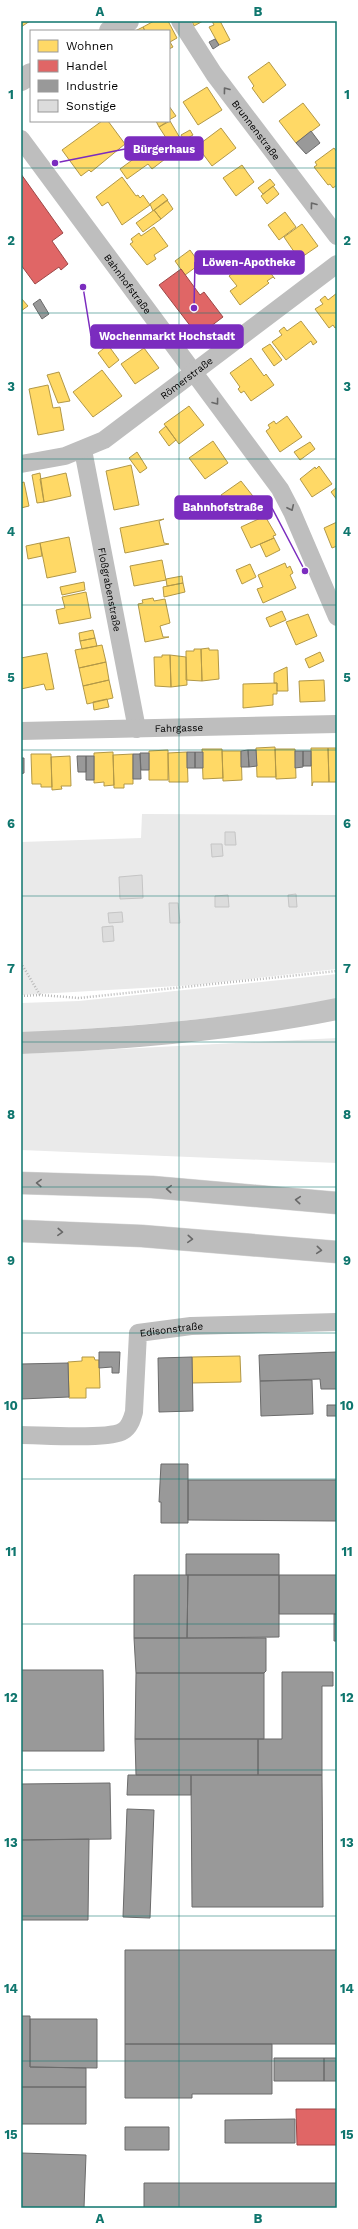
<svg xmlns="http://www.w3.org/2000/svg" width="358" height="2229" viewBox="0 0 358 2229" font-family="'Work Sans',sans-serif">
<rect width="100%" height="100%" fill="#fff"/>
<path fill="#eaeaea" d="M142 814 337 815V969L195 985 21 995V842L141 838Z
M337 974V1001C232 1018 127 1027 21 1033V1003L79 1001Z
M337 1038V1163L21 1150V1054Z"/>
<path fill="#ffd966" stroke="#b29847" d="M21 21H30L21 27Z
M154 21H168L177 38 170 42 173 47 169 49V31H145L143 27Z
M192 21H203L194 26Z
M212 21H220L230 40 219 45 209 27 214 25Z
M143 27 145 31H135Z
M269 62 286 85 263 103 252 88 254 86 248 77Z
M207 87 222 110 198 125 183 102Z
M303 103 320 125 296 143 279 121Z
M169 106 176 116 169 120Z
M102 121H108L125 144 91 172 89 170 81 176 62 150Z
M156 121H168L159 127Z
M170 121 180 138 170 144 159 127Z
M221 128 236 148 212 166 197 146Z
M190 130 193 135 184 140 181 135Z
M158 141 169 156 152 169 148 164 127 179 120 169Z
M334 148 337 152V185L333 188 330 184 328 185 314 167 317 165 315 162Z
M242 165 254 182 236 196 223 178Z
M122 177 136 196 138 195 140 198 143 195 150 205 122 225 108 202 102 206 96 197Z
M270 179 275 185 263 194 258 188Z
M273 186 279 194 267 204 261 196Z
M163 194 168 200 153 211 150 204Z
M167 200 173 209 161 219 154 210Z
M154 210 161 219 143 232 136 223Z
M285 212 296 227 279 240 268 225Z
M302 224 318 246 299 259 284 237Z
M154 227 168 246 154 255 156 259 147 265 130 244 133 242 131 239 139 233 141 236Z
M190 250 200 264 185 275 175 261Z
M257 255 275 279 273 277 267 281 269 283 240 305 230 291 237 286 229 276Z
M337 293V327L335 328 333 325 329 328 315 309 323 304 320 300 325 296 328 300Z
M21 298 28 306 21 311Z
M301 321 317 342 313 345 311 341 286 360 272 342 282 335 279 331 284 327 287 331Z
M270 344 282 360 274 366 262 349Z
M108 345 119 360 109 368 98 353Z
M144 348 159 368 135 384 121 364Z
M251 358 264 376 266 374 274 385 251 401 244 391 241 393 238 389 240 387 230 373Z
M102 370 122 396 93 417 73 392Z
M59 372 70 401 58 403 47 375Z
M48 385 53 408 60 407 64 430 38 435 29 389Z
M189 406 204 425 179 444 164 424Z
M287 416 302 437 280 452 266 431 270 428 268 425 274 421 276 424Z
M166 426 176 440 169 446 159 432Z
M213 441 228 463 205 479 189 458Z
M310 442 315 449 300 460 294 452Z
M137 452 147 468 140 473 129 458Z
M131 465 139 505 114 510 106 471Z
M319 466 332 484 312 497 300 479 315 467 316 469Z
M40 473 44 502 37 503 32 475Z
M66 473 71 496 44 502 40 479Z
M241 481 256 500 236 515 221 495Z
M24 482 29 506 21 508V483Z
M337 487V500L331 492Z
M265 516 276 535 273 536 274 538 251 548 241 527Z
M164 519 159 521 164 543 169 544 125 553 120 528Z
M337 522V546L332 548 324 528Z
M69 537 76 572 47 578 40 543Z
M274 538 280 550 266 557 260 544Z
M40 543 42 556 28 559 26 546Z
M162 560 166 580 134 586 130 566Z
M285 563 287 568 290 566 293 573 290 575 296 588 263 603 257 589 263 587 258 575Z
M250 564 256 577 242 584 236 570Z
M182 576 183 583 167 586 166 579Z
M84 582 85 590 62 595 60 587Z
M183 583 185 592 164 597 163 587Z
M86 592 91 618 59 624 56 610 65 608 62 597Z
M153 598 154 601 165 599 170 623 160 626 163 637H169L145 642 138 604 143 603 142 600Z
M282 611 286 620 270 627 266 618Z
M308 614 317 636 296 645 286 622Z
M93 630 95 638 80 641 79 633Z
M95 638 97 646 82 649 80 641Z
M102 645 106 662 79 668 75 650Z
M209 648V650H218L219 679 202 681 201 649Z
M194 649H201L202 681 186 680V651H194Z
M320 652 324 661 309 668 305 659Z
M47 653 54 689 46 690 44 684 21 689V658Z
M162 655H170L171 687 155 686 154 657H162Z
M170 655 186 657 187 685 171 687Z
M106 662 109 680 83 686 79 668Z
M287 667 288 691H277V683H274V673Z
M109 680 113 698 87 704 83 686Z
M324 680 325 701 300 702 299 681Z
M277 683V694H273V705L243 708V684Z
M107 699 109 707 94 710 93 702Z
M275 747 276 777H257L256 748Z
M311 748H328L329 782H313L312 786Z
M328 748H337V782H329Z
M202 749H222L223 778 203 779Z
M275 749H295L296 778 276 779Z
M168 750V780H149V751Z
M222 751H241L242 780 223 781Z
M113 752 114 785 104 786V782L94 783V753Z
M187 752 188 782H169L168 753Z
M31 754H51L52 787H41V784H32Z
M133 754V784H124V788H114L113 755Z
M70 756 71 786H61L62 789 52 790 51 757Z
M240 1356 241 1382 192 1383V1357Z
M82 1357H94L95 1360H99L100 1388H86V1398H69L68 1362 82 1361Z"/>
<path fill="#e06666" stroke="#9d4747" d="M21 174 63 233 52 241 68 264 61 270 59 267 35 284 21 265Z
M181 269 200 295 204 292 223 317 198 336 159 285Z
M296 2109H337V2145H297Z"/>
<path fill="#999" stroke="#6b6b6b" d="M215 39 219 45 213 49 209 42Z
M311 131 320 143 306 154 296 143Z
M40 299 49 314 42 319 33 304Z
M248 750 249 767H241V751Z
M248 750H256L257 766 249 767Z
M295 751H303V767L295 768Z
M303 751H311V766H303Z
M187 752H195V768H187Z
M195 752H203V768H195Z
M140 753H149V770H141Z
M133 754H140L141 779H133Z
M77 756H86V772H78Z
M86 756H94V780H86Z
M21 758H24V773L21 774Z
M99 1352H120L119 1373H112V1367L99 1368Z
M337 1352V1389H321L320 1379 260 1381 259 1355Z
M192 1357 193 1411 159 1412 158 1358Z
M68 1363 69 1397 21 1399V1364Z
M312 1380 313 1414 261 1416 260 1381Z
M327 1405H337V1416H327Z
M161 1464H188V1523H161V1502H159Z
M188 1480H337V1521L188 1520Z
M186 1554H279V1575H186Z
M134 1575H188L187 1638H134Z
M188 1575H279V1637L187 1638Z
M279 1575H337V1614H279Z
M334 1614H337V1641H334Z
M134 1638H266V1671L264 1673H136Z
M21 1670H103L104 1751H21Z
M282 1672H333V1686H322V1775H258V1739H282Z
M136 1673H264V1739H135Z
M135 1739H258V1775H136Z
M128 1775H191V1795H127Z
M191 1775H322L323 1907H192Z
M110 1783 111 1839 21 1840V1784Z
M127 1809 154 1810 150 1918 123 1917Z
M89 1839 88 1920H21V1840Z
M125 1950H337V2044H125Z
M21 2016H30V2067L86 2068V2087H21Z
M30 2019H97V2068L30 2067Z
M125 2044H272V2094H192V2098H125Z
M274 2058H324V2081H274Z
M324 2058H337V2081H324Z
M21 2087H86V2124H21Z
M295 2119V2143H225V2120Z
M125 2127H169V2150H125Z
M21 2153 86 2155 84 2208H21Z
M144 2183H337V2208H144Z"/>
<path fill="#dcdcdc" stroke="#c5c5c5" d="M225 832H235L236 845H225Z
M211 844H222L223 856 212 857Z
M142 875 143 898 120 899 119 877Z
M296 894 297 907H289L288 895Z
M228 895 229 907H215V896Z
M169 903H178L180 923H170Z
M122 912 123 922 109 923 108 913Z
M113 926 114 941 103 942 102 927Z"/>
<g fill="none" stroke-linecap="round" stroke-linejoin="round">
<g stroke="#dbdbdb" stroke-width="23">
<path id="motorway" d="M21 1183 152 1187 337 1203
M21 1231 142 1236 337 1252"/>
</g>
<path stroke="#b8b8b8" stroke-width="2.5" stroke-dasharray="1 2" stroke-linecap="butt" d="M21 963 40 995
M21 996 40 995 79 998 337 971"/>
<g stroke="#bebebe" stroke-width="18">
<path id="s1" d="M180 21 214 74 337 236"/>
<path id="s2" d="M21 139 280 489 292 512 337 617"/>
<path id="s3" d="M83 450 137 729"/>
<path id="s4" d="M21 464 65 456 104 440 337 264"/>
<path id="s5" d="M21 731 337 724"/>
<path id="s6" d="M21 1435C41 1435 109 1440 123 1431 130 1427 132 1419 134 1412L138 1333 191 1326 337 1322"/>
</g>
<path stroke="#bebebe" stroke-width="22" d="M110 31 128 21
M21 80 31 74"/>
<path stroke="#c1c1c1" stroke-width="22" d="M21 1043C127 1039 233 1030 337 1009"/>
<use href="#motorway" stroke="#bdbdbd" stroke-width="22"/>
</g>
<defs><path id="oneway-chevron" d="M-2-3.5L2.5 0L-2 3.5" fill="none" stroke-width="1.6" stroke-linecap="round" stroke-linejoin="round"/></defs>
<g stroke="#686868">
<use href="#oneway-chevron" transform="translate(226 90) rotate(-127)"/>
<use href="#oneway-chevron" transform="translate(313 205) rotate(-127)"/>
<use href="#oneway-chevron" transform="translate(216 402) rotate(53)"/>
<use href="#oneway-chevron" transform="translate(291 508) rotate(65)"/>
<use href="#oneway-chevron" transform="translate(39 1183) rotate(-178)"/>
<use href="#oneway-chevron" transform="translate(169 1189) rotate(-176)"/>
<use href="#oneway-chevron" transform="translate(298 1200) rotate(-175)"/>
<use href="#oneway-chevron" transform="translate(60 1232) rotate(3)"/>
<use href="#oneway-chevron" transform="translate(190 1239) rotate(4)"/>
<use href="#oneway-chevron" transform="translate(319 1250) rotate(5)"/>
</g>
<path fill="none" stroke="#0f766e" stroke-width="1" stroke-opacity="0.55" d="M179 21V2208M21 168H337M21 313H337M21 459H337M21 605H337M21 750H337M21 896H337M21 1042H337M21 1187H337M21 1333H337M21 1479H337M21 1624H337M21 1770H337M21 1916H337M21 2061H337"/>
<g text-anchor="middle" dominant-baseline="central" stroke-width="4" stroke-linejoin="round" paint-order="stroke">
<g font-size="10" fill="#000" stroke="#fff">
<text stroke="none"><textPath href="#s1" startOffset="133">Brunnenstraße</textPath></text>
<text stroke="none"><textPath href="#s2" startOffset="180">Bahnhofstraße</textPath></text>
<text stroke="none"><textPath href="#s4" startOffset="190">Römerstraße</textPath></text>
<text stroke="none"><textPath href="#s3" startOffset="142">Floßgrabenstraße</textPath></text>
<text stroke="none"><textPath href="#s5" startOffset="158">Fahrgasse</textPath></text>
<text stroke="none"><textPath href="#s6" startOffset="238">Edisonstraße</textPath></text>
</g>
</g>
<path fill="none" stroke="#7b2cbf" stroke-width="1.5" d="M55 163L125 149M194 308L195 262M83 287L91 336M305 571L272 508"/>
<g fill="#7b2cbf" stroke="#fff" stroke-width="1.5">
<circle cx="55" cy="163" r="4"/>
<circle cx="194" cy="308" r="4"/>
<circle cx="83" cy="287" r="4"/>
<circle cx="305" cy="571" r="4"/>
</g>
<g fill="#7b2cbf" stroke="#7b2cbf" stroke-width="1.5">
<rect x="125" y="137" width="78" height="23" rx="4"/>
<rect x="195" y="251" width="109" height="23" rx="4"/>
<rect x="91" y="325" width="152" height="23" rx="4"/>
<rect x="175" y="496" width="97" height="23" rx="4"/>
</g>
<g font-size="11" text-anchor="middle" font-weight="bold" fill="#fff">
<text x="164" y="153">Bürgerhaus</text>
<text x="249" y="266">Löwen-Apotheke</text>
<text x="167" y="340">Wochenmarkt Hochstadt</text>
<text x="223" y="511">Bahnhofstraße</text>
</g>
<rect width="358" height="2229" fill="none" stroke="#ffffff" stroke-width="44"/>
<rect x="30" y="30" width="140" height="92" fill="#ffffff" stroke="#999999"/>
<rect x="38" y="40" width="20" height="12" fill="#ffd966" stroke="#999999"/>
<text x="66" y="50" font-size="12" fill="#000000">Wohnen</text>
<rect x="38" y="60" width="20" height="12" fill="#e06666" stroke="#999999"/>
<text x="66" y="70" font-size="12" fill="#000000">Handel</text>
<rect x="38" y="80" width="20" height="12" fill="#999999" stroke="#999999"/>
<text x="66" y="90" font-size="12" fill="#000000">Industrie</text>
<rect x="38" y="100" width="20" height="12" fill="#dcdcdc" stroke="#999999"/>
<text x="66" y="110" font-size="12" fill="#000000">Sonstige</text>
<rect x="22" y="22" width="314" height="2185" fill="none" stroke="#0f766e" stroke-width="1.5"/>
<g font-size="13" text-anchor="middle" font-weight="bold" fill="#0f766e">
<text x="100" y="16">A</text>
<text x="258" y="16">B</text>
<text x="11" y="99">1</text>
<text x="347" y="99">1</text>
<text x="11" y="245">2</text>
<text x="347" y="245">2</text>
<text x="11" y="391">3</text>
<text x="347" y="391">3</text>
<text x="11" y="536">4</text>
<text x="347" y="536">4</text>
<text x="11" y="682">5</text>
<text x="347" y="682">5</text>
<text x="11" y="828">6</text>
<text x="347" y="828">6</text>
<text x="11" y="973">7</text>
<text x="347" y="973">7</text>
<text x="11" y="1119">8</text>
<text x="347" y="1119">8</text>
<text x="11" y="1265">9</text>
<text x="347" y="1265">9</text>
<text x="11" y="1410">10</text>
<text x="347" y="1410">10</text>
<text x="11" y="1556">11</text>
<text x="347" y="1556">11</text>
<text x="11" y="1702">12</text>
<text x="347" y="1702">12</text>
<text x="11" y="1847">13</text>
<text x="347" y="1847">13</text>
<text x="11" y="1993">14</text>
<text x="347" y="1993">14</text>
<text x="11" y="2139">15</text>
<text x="347" y="2139">15</text>
<text x="100" y="2223">A</text>
<text x="258" y="2223">B</text>
</g>
</svg>
